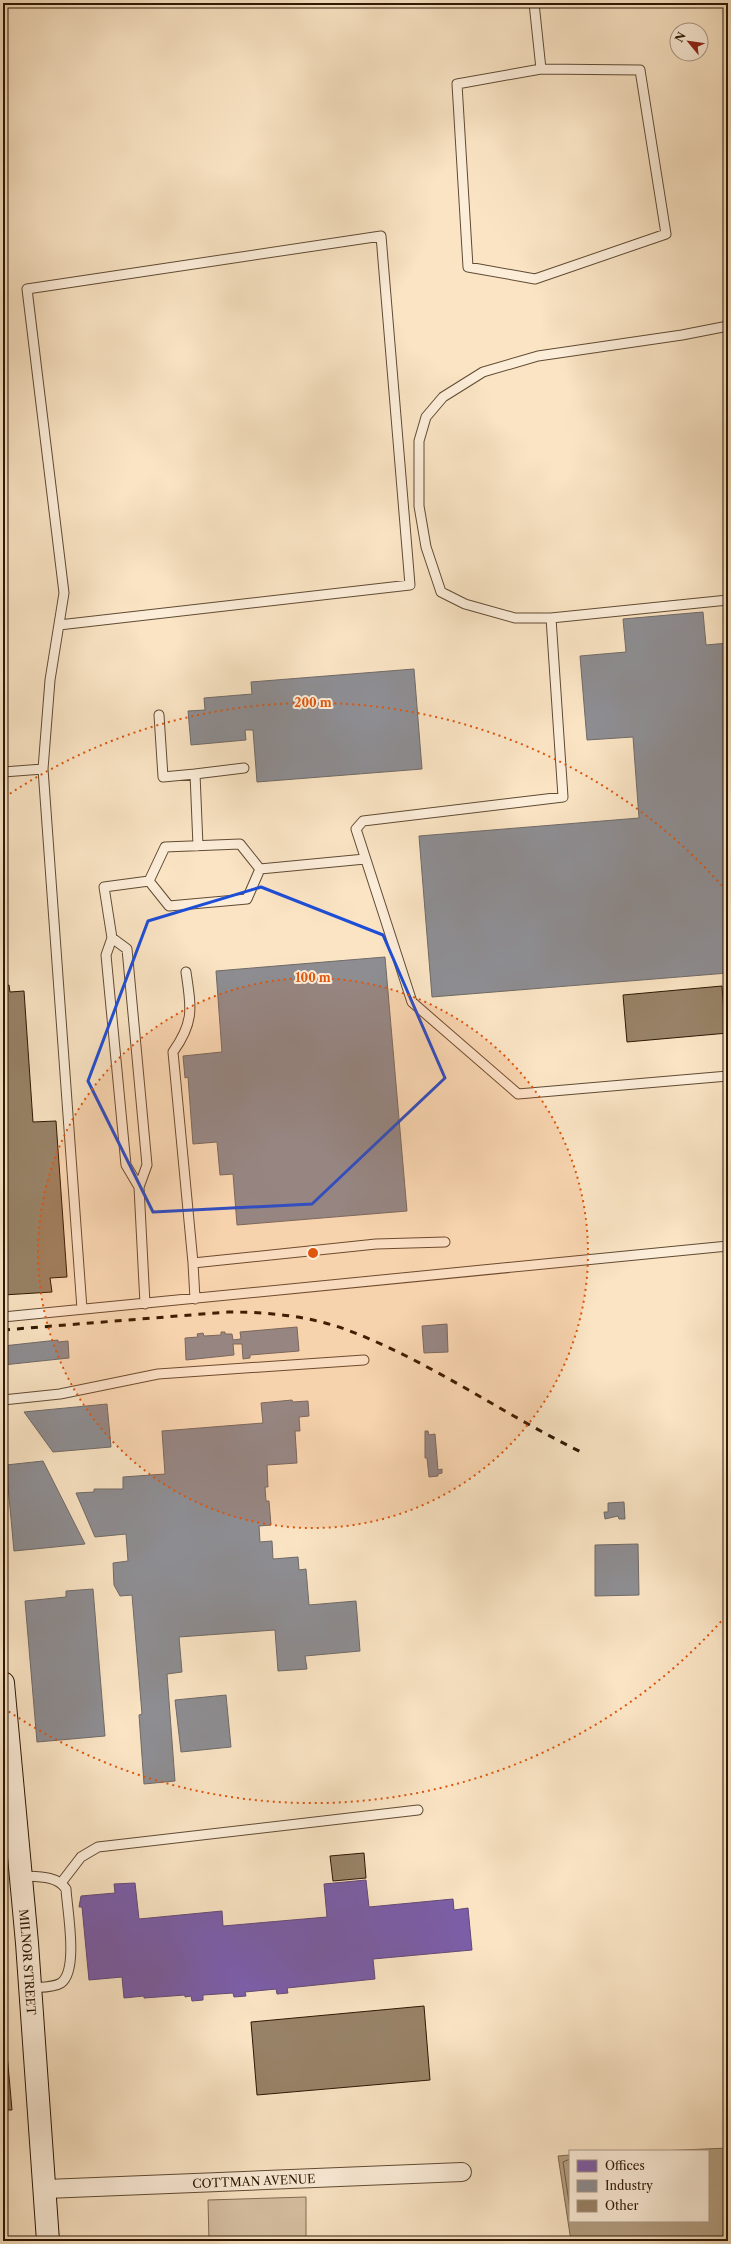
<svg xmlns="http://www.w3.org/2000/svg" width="731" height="2244" viewBox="0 0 731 2244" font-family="'Libre Caslon Text',serif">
<rect width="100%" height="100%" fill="#fae4c4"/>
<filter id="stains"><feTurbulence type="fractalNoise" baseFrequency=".005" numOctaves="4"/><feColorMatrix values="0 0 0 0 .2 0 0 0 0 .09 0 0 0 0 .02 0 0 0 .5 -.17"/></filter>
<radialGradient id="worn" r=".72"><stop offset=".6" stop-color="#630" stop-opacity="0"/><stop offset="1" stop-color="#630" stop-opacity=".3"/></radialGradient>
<path fill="#d7c1a3" stroke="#826c53" d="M306 2197V2241H209L208 2200Z"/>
<path fill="#b49f82" stroke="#7e694f" d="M728 2148V2241H571L558 2156 570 2155V2221H708V2151H660Z"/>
<path fill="#7b5ea7" stroke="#644976" d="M366 1880 369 1907 453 1899 454 1910 468 1908 472 1950 373 1959 375 1979 287 1988 288 1993 277 1994 276 1989 245 1992 246 1996 234 1997 233 1993 203 1995V2000L192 2001 191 1996 185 1997V1995L144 1998V1996L124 1998 122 1977 89 1980 82 1907H79L81 1896 115 1893 114 1884 135 1883 139 1919 222 1911 223 1926 327 1917 324 1884Z"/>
<path fill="#8d8d92" stroke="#706a67" d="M703 612 706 645 728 643V973L432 997 419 836 639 818 633 737 587 740 580 656 626 652 623 619Z
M414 669 422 769 257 782 253 730H245L246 740 191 745 188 711 205 710 204 698 252 694 251 682Z
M385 957 407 1211 237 1225 233 1174 220 1175 217 1142 193 1144 188 1077 185 1078 183 1056 222 1052 216 971Z
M447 1324 448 1352 424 1353 422 1326Z
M297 1327 299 1351 250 1355V1358L243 1359 242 1344H233L234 1355 186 1360 185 1338 198 1337 197 1334 203 1333 204 1336 221 1335V1332H225V1334H232L233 1340 241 1339 240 1332Z
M58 1340V1342L68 1341 69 1358 3 1365V1346Z
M292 1400 293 1402 308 1401 309 1416 299 1417 300 1431H295L297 1463 267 1465 268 1487H265L266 1501H269L271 1525 259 1526 260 1542 272 1541 273 1559 298 1557 299 1570 306 1569 309 1605 356 1601 360 1651 305 1656 307 1669 278 1671 275 1630 179 1637 182 1672 167 1674 175 1781 144 1784 139 1715 142 1714 132 1595 120 1596 114 1585 113 1563 128 1561 126 1534 95 1537 76 1493 94 1492V1489H123V1477L165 1474 162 1431 263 1423 261 1403Z
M107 1404 111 1447 53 1452 24 1412Z
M425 1431H428L429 1435 435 1434 438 1470 442 1469V1473L438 1474V1476L429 1477 427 1458H425Z
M43 1461 85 1544 14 1551 6 1465Z
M624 1502 625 1519H619L618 1516 605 1519 604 1512H608V1503Z
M638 1544 639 1595 595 1596V1545Z
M93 1589 105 1736 37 1742 25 1601 66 1597V1591Z
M226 1695 231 1747 181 1752 175 1700Z"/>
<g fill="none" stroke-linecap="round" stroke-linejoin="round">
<path stroke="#705c42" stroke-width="1" d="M570 2159 563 2162 570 2209"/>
</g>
<path fill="#988267" stroke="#2d1803" d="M9 985 10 992 24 991 33 1122 56 1121 67 1277 50 1278 52 1292 3 1295V986Z
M722 986 725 1027H728V1033L627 1042 623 995Z
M364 1853 366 1878 333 1881 330 1856Z
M424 2006 430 2080 257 2095 251 2022Z
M3 2008 12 2110H3Z"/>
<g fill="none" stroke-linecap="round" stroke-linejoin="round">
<g stroke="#604b33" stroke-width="11">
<path id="lane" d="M534 3 541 69
M541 69 640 70 666 234 535 279 468 267 457 84Z
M728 600 551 618 563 797 363 821 356 829 412 1002 518 1094 728 1076
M551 618H515L465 604 441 592 426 547 419 506V441L426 417 443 397 483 372 538 356 682 335 728 326
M159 715 163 777 195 774 198 846
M43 769 50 680 64 593 27 289 381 236 410 585 59 625
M3 772 43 769 82 1309
M195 774 244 768
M260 869 365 859
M149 881 165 847 240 844 260 869
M149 881 169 906 247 899 260 869
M112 938 104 887 149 881
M186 972C191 1007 195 1021 173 1052L193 1263
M139 1187 126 1165 106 955 112 938 127 949 147 1165 139 1187 145 1304
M195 1299 193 1263 376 1244 445 1242
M3 1317 728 1246
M3 1400 60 1394 158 1374 364 1360
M21 1876C36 1877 57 1875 66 1889 67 1909 79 1970 61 1983 53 1988 39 1987 30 1988
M61 1883 81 1857 98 1847 418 1810"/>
</g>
<g stroke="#604b33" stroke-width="20">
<g id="street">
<path id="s1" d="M46 2189 462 2172"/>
</g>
</g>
<g stroke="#2d1803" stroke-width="24">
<g id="secondary">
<path id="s2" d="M3 1683 27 1943 48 2241"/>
</g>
</g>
<use href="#lane" stroke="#fcedd9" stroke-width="9"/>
<use href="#street" stroke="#fcedd9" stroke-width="18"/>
<use href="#secondary" stroke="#fcedd9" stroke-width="22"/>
<path stroke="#2d1803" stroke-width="3" stroke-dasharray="7 7" stroke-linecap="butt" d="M3 1330 228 1312C269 1312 311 1316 350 1331 431 1362 503 1414 581 1452"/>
</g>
<path fill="none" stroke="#1d4ed8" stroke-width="3" stroke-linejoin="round" d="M261 887 383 935 445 1078 312 1204 153 1212 88 1081 148 921Z"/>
<circle cx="313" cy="1253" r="275" fill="#df560c" fill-opacity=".12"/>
<g fill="none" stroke="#df560c" stroke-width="2" stroke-dasharray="2 4">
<circle cx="313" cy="1253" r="275"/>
<path d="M725 1617A550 550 0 0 1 5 1709M5 797A550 550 0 0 1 725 889"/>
</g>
<g text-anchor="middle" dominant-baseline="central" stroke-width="4" stroke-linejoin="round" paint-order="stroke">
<g font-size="12" fill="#2d1803" stroke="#fcedd9">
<text stroke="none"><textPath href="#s2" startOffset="280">MILNOR STREET</textPath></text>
<text stroke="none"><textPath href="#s1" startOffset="208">COTTMAN AVENUE</textPath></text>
</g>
</g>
<circle cx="313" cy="1253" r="6" fill="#df560c" stroke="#fcedd9" stroke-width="2"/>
<g font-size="12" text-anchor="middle" font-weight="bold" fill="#df560c" stroke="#fcedd9" stroke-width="4" stroke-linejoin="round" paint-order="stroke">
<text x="313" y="707">200 m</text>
<text x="313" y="982">100 m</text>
</g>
<rect width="731" height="2244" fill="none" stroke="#fae4c4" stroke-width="16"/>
<rect x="4" y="4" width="723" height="2236" fill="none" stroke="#2d1803" stroke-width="2"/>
<rect x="8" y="8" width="715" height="2228" fill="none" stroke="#2d1803"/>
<rect x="569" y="2150" width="140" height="72" fill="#fcedd9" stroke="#a99883"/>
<rect x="577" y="2160" width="20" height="12" fill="#7b5ea7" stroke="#a99883"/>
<text x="605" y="2170" font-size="12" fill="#2d1803">Offices</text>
<rect x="577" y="2180" width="20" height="12" fill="#8d8d92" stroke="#a99883"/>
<text x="605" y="2190" font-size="12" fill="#2d1803">Industry</text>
<rect x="577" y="2200" width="20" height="12" fill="#988267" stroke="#a99883"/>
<text x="605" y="2210" font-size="12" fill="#2d1803">Other</text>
<g transform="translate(689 42) rotate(299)"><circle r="19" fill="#fcedd9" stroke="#a99883"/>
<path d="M0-3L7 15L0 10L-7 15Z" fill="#8f2418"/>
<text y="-6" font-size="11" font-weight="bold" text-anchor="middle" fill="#2d1803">N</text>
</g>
<rect width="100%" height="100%" filter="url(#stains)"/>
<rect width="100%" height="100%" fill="url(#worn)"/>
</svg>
